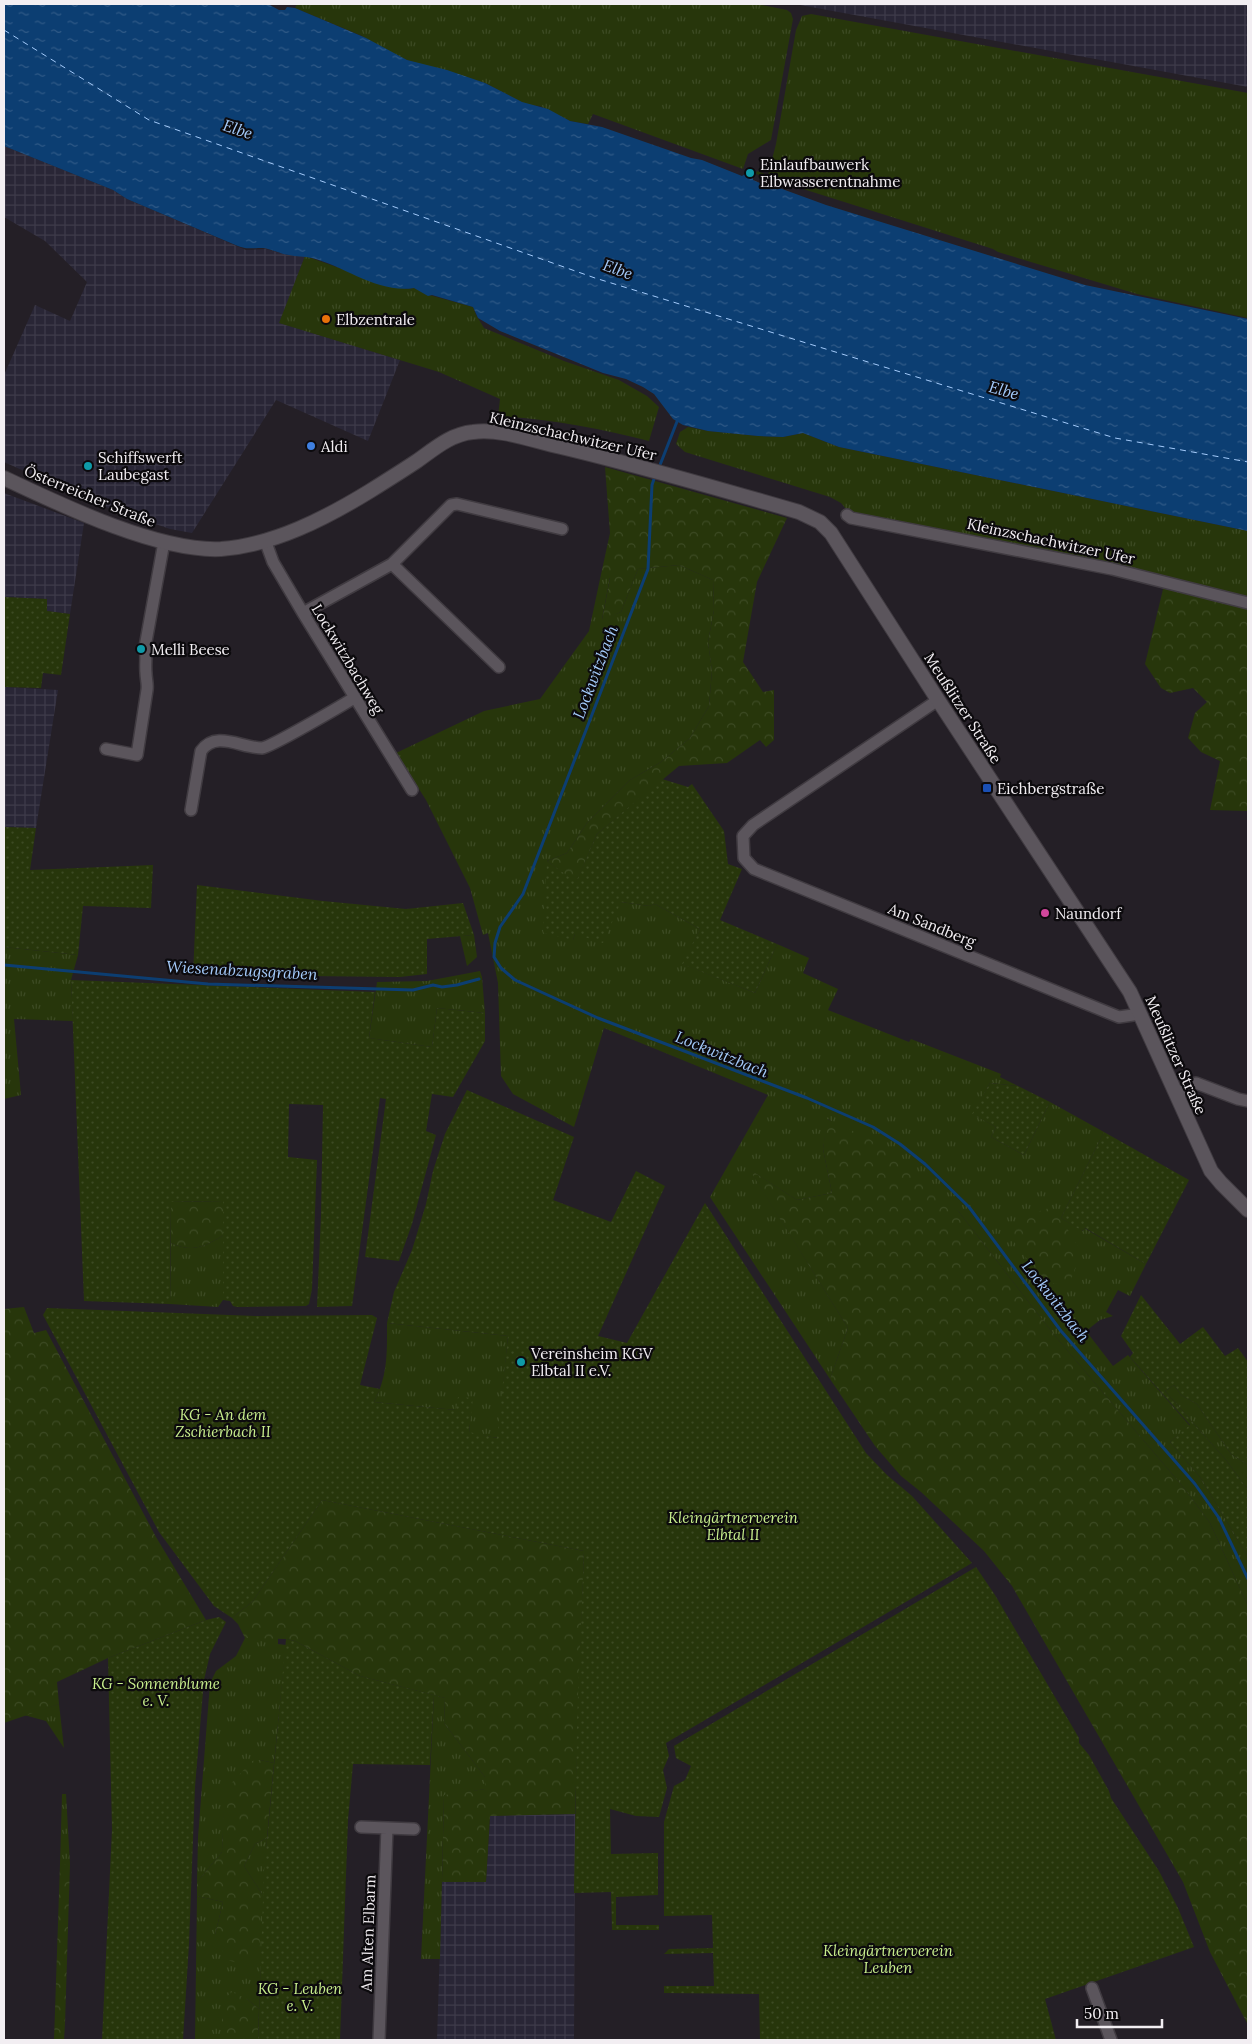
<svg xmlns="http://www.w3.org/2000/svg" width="1252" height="2044" viewBox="0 0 1252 2044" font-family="Lora,serif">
<defs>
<pattern id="industrial-grid" width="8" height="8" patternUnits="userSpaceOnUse" patternTransform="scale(1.25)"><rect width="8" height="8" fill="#292636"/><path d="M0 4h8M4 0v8" fill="none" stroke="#3e3b4a"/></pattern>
<pattern id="grass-tufts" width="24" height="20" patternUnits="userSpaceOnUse" patternTransform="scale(1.25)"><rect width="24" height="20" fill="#27360b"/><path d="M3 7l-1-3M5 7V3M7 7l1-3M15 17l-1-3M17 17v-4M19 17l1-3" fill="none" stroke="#3c4a23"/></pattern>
<pattern id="forest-crowns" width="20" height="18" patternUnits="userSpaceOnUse" patternTransform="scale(1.25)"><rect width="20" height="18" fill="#27360b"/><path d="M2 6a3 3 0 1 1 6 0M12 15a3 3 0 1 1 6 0" fill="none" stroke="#3c4a23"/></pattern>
<pattern id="park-dots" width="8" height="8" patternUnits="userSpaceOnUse" patternTransform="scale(1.25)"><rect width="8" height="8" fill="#27360b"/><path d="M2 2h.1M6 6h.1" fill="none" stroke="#3c4a23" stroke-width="1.8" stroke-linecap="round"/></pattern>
<pattern id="water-ripples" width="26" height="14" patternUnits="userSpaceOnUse" patternTransform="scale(1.25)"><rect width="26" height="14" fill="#0c3e72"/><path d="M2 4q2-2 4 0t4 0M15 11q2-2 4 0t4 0" fill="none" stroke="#305a87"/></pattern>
</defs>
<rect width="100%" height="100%" fill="#241f26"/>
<path fill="url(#industrial-grid)" d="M794 4H1248V87L800 5Z
M4 146 113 190 127 199 246 250 266 249 288 255 305 256 280 323 400 360 368 441 276 400 192 533 170 529 100 505 4 462V375L35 305 70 321 87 282 45 241 4 217Z
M4 493 84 523 70 614 46 611 47 599 4 597Z
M5 687 58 690 36 828 4 827Z
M575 1814 574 2040H437L442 1882H486L490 1816Z"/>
<path fill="url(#grass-tufts)" d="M297 4H757L787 10 791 13 793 19 771 140 748 154 743 169 593 114 588 124 570 121 540 106 527 105 485 83 400 58 362 36 295 8Z
M811 14 1248 93V318L1137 294 998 252 993 249 756 174 757 171 768 175 776 144 796 30 802 16Z
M305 256 345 270 407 289 414 288 429 295 473 307 476 315 484 328 564 361 619 380 647 396 659 407 649 441C600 428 549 419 498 416L500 399 439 372 279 323Z
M688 427 708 431 759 436 783 437 803 433 839 447 1248 531V597L1110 564 851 515 841 503 830 497 685 452 676 444 680 432Z
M679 565 713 580 714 610 708 642 712 671 709 706 690 738 661 762 630 780 587 823 567 853 547 861 573 940 575 934 621 902 649 906 655 904 700 929 683 964 755 993 777 944 809 958 803 973 838 989 828 1010 909 1042 911 1039 1001 1074 1000 1077 1018 1086 990 1083 973 1114 996 1127 991 1137 1024 1155 1050 1102 1104 1132 1061 1218 1083 1231 1084 1228 1146 1264 1130 1296 1118 1290 1106 1312 1113 1316 1100 1320 1086 1331 1113 1366 1128 1355 1190 1426 1170 1442 1200 1477 1248 1557V1606L1210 1523 1184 1488 1055 1336 959 1212 828 1119 823 1149 832 1193 797 1200 750 1170 848 1328 830 1379 710 1197 768 1095 604 1028 574 1127 513 1094 501 1076 498 983 488 933 483 935 470 888 426 800 396 753 484 711 540 699 589 631 600 579 610 577 602 619 621 612 638 569Z
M474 935 477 957 467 966 460 936Z
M4 947 78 955 71 980 73 1021 14 1019 21 1095 4 1099Z
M480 971 482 977 485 1013 437 1008 432 1047 369 1038 377 982 427 981Z
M224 1235 223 1300 218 1307 170 1304 171 1243C192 1253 204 1247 224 1235Z
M387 1323 508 1336 498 1438 469 1433 472 1398 456 1410 374 1402C388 1375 387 1353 387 1323Z
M1174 1385 1181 1395 1197 1404 1231 1454 1248 1465V1490L1226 1460 1165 1391Z
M245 1638H278V1644L286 1645 274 1763 260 1760 225 1791 222 1852 197 1882 198 1837 210 1683 216 1671 236 1656Z
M434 1695 445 1698 444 1723 485 1777V1789L444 1796 440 1959H421Z
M59 1704 64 1748 46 1721 24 1715Z
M62 1794H66L70 1864H60Z
M267 1838 259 2009 247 1999 222 2006V2040H195L197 1896 223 1902 215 1935 262 1894 244 1866 255 1844Z"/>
<path fill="url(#forest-crowns)" d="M605 467 787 518 757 582 743 662 763 692 774 690V740L766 747 760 740 727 763 679 766 597 834 576 883 547 861 567 853 587 823 630 780 661 762 690 738 709 706 712 671 708 642 714 610 713 580 679 565 638 569 621 612 602 620 610 578 600 579 610 533Z
M1164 585 1248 609V811L1210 810 1220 761 1201 752 1188 738 1195 713 1207 702 1193 688 1170 693 1161 688 1145 664Z
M827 1119 868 1138 885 1150 959 1212 1055 1336 1184 1488 1210 1523 1248 1606V2025L1210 1952 1183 1882 1012 1586 984 1551 921 1492 901 1476 875 1446 830 1379 848 1328 749 1169 797 1200 832 1193 823 1149Z
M224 1201V1235C204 1247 192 1253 171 1243V1202Z
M1049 1208 1061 1218 1081 1252 1069 1285 1045 1283 1009 1235 1025 1216Z
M24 1307 34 1333 46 1330 156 1537 206 1620 108 1658 57 1682 59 1704 4 1723V1309Z
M322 1500 584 1551 575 1814 490 1816 486 1882H442L444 1795 485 1789V1777L444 1723 445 1698 360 1676 295 1641 286 1639 245 1638 238 1624 232 1618 253 1601Z
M260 1760 274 1763 267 1838 255 1844 244 1866 262 1894 259 1955 245 1965 227 1960 215 1935 223 1902 197 1896V1882L222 1852 224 1791 252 1761Z
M60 1864H70L65 2024 64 2040H54Z
M232 1992 247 1999 259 2009 258 2040H222V2006L225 1998Z"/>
<path fill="url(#park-dots)" d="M4 597 47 599V611L70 614 61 675 43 673 41 688 5 687 4 704Z
M662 779 688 787 692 784 724 831 728 864 742 869 720 920 777 944 755 993 682 964 700 929 655 904 649 906 621 902 603 943 575 934 573 940 543 933 547 861 576 882 597 834Z
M4 827 36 828 30 870 153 865 151 908 83 906 78 955 4 947Z
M197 885 323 901 406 909 463 903 474 935 427 939V974L400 977 193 975Z
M71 980 375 992 369 1038 432 1047 437 1008 485 1013V1041L453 1097 432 1094 426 1131 436 1135 412 1224 399 1261 365 1257 386 1099 380 1098 352 1306 317 1307 321 1215 323 1105 289 1104 288 1157 317 1160 312 1289 309 1304 306 1306 237 1307 233 1306 230 1301 223 1300V1201L171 1202 170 1304 84 1301Z
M990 1083 1018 1086 1050 1102 1024 1155 991 1137 996 1127 972 1114Z
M467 1090 574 1137 553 1200 611 1222 636 1171 665 1186 598 1336 627 1343 705 1203 866 1453 887 1475 912 1496 972 1563 666 1743 669 1756 663 1770 667 1788 659 1817 636 1816 610 1809 611 1854 658 1853V1895L616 1897V1925H659V1930H612L611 1892 574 1893 577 1721 584 1551 322 1500 253 1601 232 1618 214 1606 159 1532 43 1315 47 1308 257 1316 372 1315 377 1318 360 1385 380 1389 374 1402 456 1410 458 1397 473 1398 469 1432 497 1438 508 1336 387 1323 394 1292 412 1250 426 1204 433 1171 445 1134Z
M1104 1132 1189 1180 1146 1264 1085 1228 1082 1231 1061 1218Z
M1141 1295 1180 1344 1203 1327 1225 1356 1238 1348 1248 1362V1465L1231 1454 1197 1404 1181 1395 1174 1385 1165 1391 1226 1460 1248 1490V1557L1200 1477 1170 1442 1190 1425 1130 1357 1133 1353 1121 1336Z
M976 1567 995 1595 1079 1738V1743L1089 1755 1109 1791 1111 1798 1159 1871 1178 1908 1194 1947 1045 1999 1056 2040H760L759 1994 664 1993V1986H714L713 1953 664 1954 669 1949 713 1948 712 1915 664 1916V1822L674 1786 685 1780 691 1766 676 1758 674 1746Z
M219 1617 226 1622 210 1654 204 1680 195 1787 189 1944 183 2040H102L112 1829 108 1658 206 1620Z
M286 1639 295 1641 360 1676 434 1695 430 1765 353 1764 348 1820 340 2040H258L264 1871Z"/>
<path fill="url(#water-ripples)" d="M4 4H268L279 10H285L287 7 295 8 366 38 407 60 447 70 485 83 522 102 548 109 570 121 602 127 691 158 702 160 742 176 745 174 748 175V178L749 176 753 177V180L769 187 774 186 826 205 1085 285 1248 319V531L839 447 803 433 783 437 758 436 708 431 683 425 673 419 654 394 643 387 626 379 603 373 500 331 478 318 473 307 432 295 428 296 414 288C379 294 344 266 312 258 304 256 296 257 289 255 280 254 272 249 263 248 249 248 247 250 233 244L127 199 113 190 4 146Z"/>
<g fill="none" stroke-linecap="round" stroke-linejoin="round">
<path stroke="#0c3e72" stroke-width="3" d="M660 465 678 419
M654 479 652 485 648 569 523 894 500 927 495 943 494 957 501 968 515 980 598 1018 807 1098 873 1127 900 1144 925 1164 969 1207 1061 1331 1195 1484 1219 1518 1248 1579
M4 965 208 984 413 990 433 985 442 987 457 985 479 979"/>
<path stroke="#a4cbfb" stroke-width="1" stroke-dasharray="6 5" stroke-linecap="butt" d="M4 30 149 120 595 278 1115 438 1248 462"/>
<g stroke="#403b41" stroke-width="14">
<path id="minor" d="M847 515 851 518 1112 569 1248 603
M265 540 273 562 303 613 412 790
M392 564 499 667
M303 613 392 564 451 505 457 504 562 529
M938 700 753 825 743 836 744 858 754 869 1119 1017 1140 1014
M106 749 137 755 147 690C148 684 146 679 146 673 145 664 147 656 145 647L164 542
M191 810 201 751C216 730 241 748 262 748 271 747 341 706 354 698
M1176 1095 1196 1083 1238 1099 1248 1101
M361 1827 414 1829
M1092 1988 1111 2040
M379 2040 387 1828"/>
</g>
<g stroke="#403b41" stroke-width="16">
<path id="tertiary" d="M4 478C61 505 158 552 221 549 274 545 326 518 370 491 386 481 402 471 417 461 434 449 451 434 473 432 501 428 533 441 561 447 641 466 720 489 799 512L820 522 831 533 938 700 1130 992 1211 1171 1221 1183 1248 1210"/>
</g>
<use href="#minor" stroke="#5b555c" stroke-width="11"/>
<use href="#tertiary" stroke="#5b555c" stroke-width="14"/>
</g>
<g fill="#0f9aa8" stroke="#0c0a0d" stroke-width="2">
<circle cx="750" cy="173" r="5"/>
<circle cx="88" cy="466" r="5"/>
<circle cx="141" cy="649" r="5"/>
<circle cx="521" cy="1362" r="5"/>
</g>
<circle fill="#e8710a" stroke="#0c0a0d" stroke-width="2" cx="326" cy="319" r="5"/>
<circle fill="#3f7fe0" stroke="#0c0a0d" stroke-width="2" cx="311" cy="446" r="5"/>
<rect fill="#1a4fb4" stroke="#0c0a0d" stroke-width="2" x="982" y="783" width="10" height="10" rx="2.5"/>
<circle fill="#d1479c" stroke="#0c0a0d" stroke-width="2" cx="1045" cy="913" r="5"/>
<g text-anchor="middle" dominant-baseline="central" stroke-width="4.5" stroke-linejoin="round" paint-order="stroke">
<g font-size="15" fill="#f2eef2" stroke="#0c0a0d" text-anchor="start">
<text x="760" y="164">Einlaufbauwerk<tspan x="760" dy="17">Elbwasserentnahme</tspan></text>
<text x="336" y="319">Elbzentrale</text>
<text x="321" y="446">Aldi</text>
<text x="98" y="457">Schiffswerft<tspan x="98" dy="17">Laubegast</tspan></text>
<text x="151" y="649">Melli Beese</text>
<text x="997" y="788">Eichbergstraße</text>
<text x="1055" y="913">Naundorf</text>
<text x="531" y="1353">Vereinsheim KGV<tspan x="531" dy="17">Elbtal II e.V.</tspan></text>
</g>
<g font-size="15" fill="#f2eef2" stroke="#0c0a0d">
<text transform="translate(573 436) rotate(13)">Kleinzschachwitzer Ufer</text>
<text transform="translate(90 496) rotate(22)">Österreicher Straße</text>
<text transform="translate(1051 541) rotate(12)">Kleinzschachwitzer Ufer</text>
<text transform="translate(348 659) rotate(59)">Lockwitzbachweg</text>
<text transform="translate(963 708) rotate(57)">Meußlitzer Straße</text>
<text transform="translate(932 925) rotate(22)">Am Sandberg</text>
<text transform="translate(1176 1055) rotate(66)">Meußlitzer Straße</text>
<text transform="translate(368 1933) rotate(-88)">Am Alten Elbarm</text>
</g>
<g font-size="15" font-style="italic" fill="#c8ef8d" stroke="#0c0a0d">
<text x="223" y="1414">KG - An dem<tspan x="223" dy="17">Zschierbach II</tspan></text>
<text x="733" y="1517">Kleingärtnerverein<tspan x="733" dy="17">Elbtal II</tspan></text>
<text x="156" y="1683">KG - Sonnenblume<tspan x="156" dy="17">e. V.</tspan></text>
<text x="888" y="1950">Kleingärtnerverein<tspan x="888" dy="17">Leuben</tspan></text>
<text x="300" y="1988">KG - Leuben<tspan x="300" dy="17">e. V.</tspan></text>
</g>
<g font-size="16" font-style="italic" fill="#a4cbfb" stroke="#0c0a0d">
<text transform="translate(238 129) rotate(19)">Elbe</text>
<text transform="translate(618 269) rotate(20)">Elbe</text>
<text transform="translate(1004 390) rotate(16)">Elbe</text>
<text transform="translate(595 672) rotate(-69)">Lockwitzbach</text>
<text transform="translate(242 970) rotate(3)">Wiesenabzugsgraben</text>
<text transform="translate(722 1054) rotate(22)">Lockwitzbach</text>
<text transform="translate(1056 1301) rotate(52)">Lockwitzbach</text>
</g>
</g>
<rect width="1252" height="2044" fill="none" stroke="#f2eef2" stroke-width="10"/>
<path d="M1077 2019v8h85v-8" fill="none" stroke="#f2eef2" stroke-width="2.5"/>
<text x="1084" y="2019" font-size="15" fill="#f2eef2" stroke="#0c0a0d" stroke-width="4" paint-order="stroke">50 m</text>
</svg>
